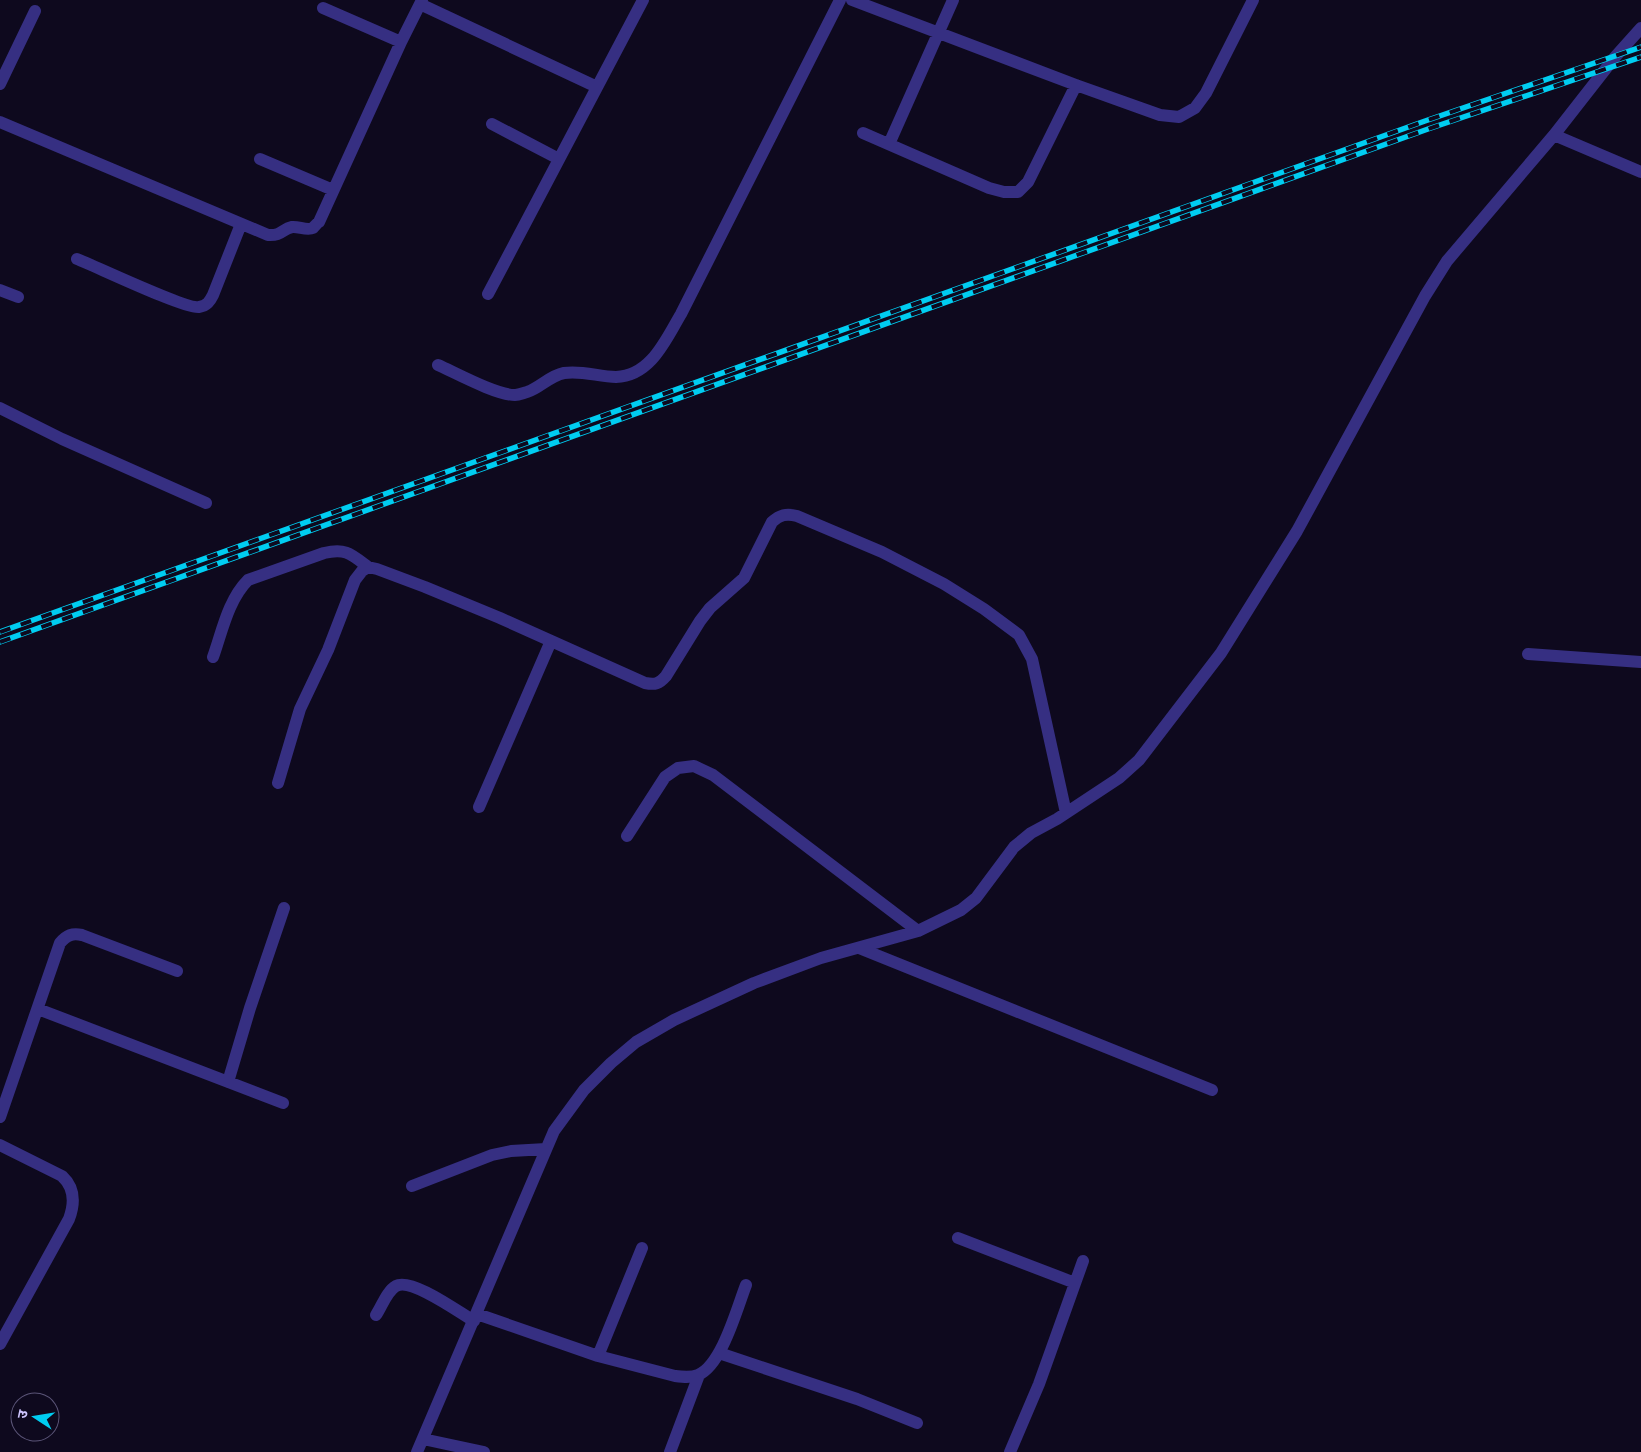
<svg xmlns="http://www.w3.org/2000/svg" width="1641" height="1452" viewBox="0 0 1641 1452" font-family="Figtree,'Noto Sans Devanagari',sans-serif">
<rect width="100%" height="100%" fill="#0e091e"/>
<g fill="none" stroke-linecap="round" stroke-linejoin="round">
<path stroke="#362f82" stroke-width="12" d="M852 0 1076 85 1160 115 1179 117 1195 108 1206 93 1253 0
M420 4 597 87
M323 8 401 42
M0 84 35 11
M0 122 268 235C282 236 282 229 292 227 298 226 307 231 313 228 314 227 317 223 319 222L401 42 422 0
M492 124 559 159
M863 133 989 188 1004 192H1018L1028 182 1076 85
M1554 135 1641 172
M889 144 953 0
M260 159 333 190
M77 259C95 266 187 310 199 307 207 306 210 301 213 295L241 224
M0 290 18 297
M488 294 643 0
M438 365C456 373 496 395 515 395 519 395 523 393 527 392 540 388 549 376 564 373 582 370 599 377 616 377 651 376 666 339 681 314L840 0
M0 408 62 439 206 503
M1528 654 1641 662
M213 657C222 632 228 600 248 580L324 553C346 548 351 554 368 567
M278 783 300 709 328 650 355 580 362 571 368 567 377 569 425 587 500 618 645 683C655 685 659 684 666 676L700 621 710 608 744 578 772 522C780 515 786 513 797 516L882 552 944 584 984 609 1019 635 1032 659 1066 813
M479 807 551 641
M627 836 665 777 678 768 694 766 713 775 918 931
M859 948 1212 1090
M38 1009 283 1103
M228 1082 250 1008 284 908
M0 1117 60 943C67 935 72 933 82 935L177 971
M0 1145 62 1176C75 1188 75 1203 69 1219L0 1344
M412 1186 492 1155 511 1151 546 1149
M958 1238 1075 1283
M477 1314 598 1356 675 1376C683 1377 691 1378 698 1375 722 1365 737 1308 746 1285
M376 1315C382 1306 387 1291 396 1286 411 1277 460 1313 474 1321
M719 1353 857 1399 917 1423
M598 1356 642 1248
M423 1439 484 1452
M417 1452 554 1131 584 1090 611 1063 636 1042 674 1020 754 983 821 958 918 931 961 910 976 898 1014 847 1031 833 1057 819 1119 778 1139 760 1221 653 1297 531 1425 296 1447 261 1554 135 1615 57 1641 28
M670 1452 699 1375
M1010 1452 1039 1384 1083 1261"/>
<g stroke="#00cdf1" stroke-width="5.5">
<path id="rail" d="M0 632 1425 121 1641 47
M0 642 1428 129 1641 57"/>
</g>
<use href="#rail" stroke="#0e091e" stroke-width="4" stroke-dasharray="11" stroke-linecap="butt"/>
</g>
<g transform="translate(35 1417) rotate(282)"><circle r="24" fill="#0e091e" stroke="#5b5578"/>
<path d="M0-4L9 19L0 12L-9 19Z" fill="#00cdf1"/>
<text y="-8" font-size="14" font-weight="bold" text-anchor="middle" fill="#cfc6ff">उ</text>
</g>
</svg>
